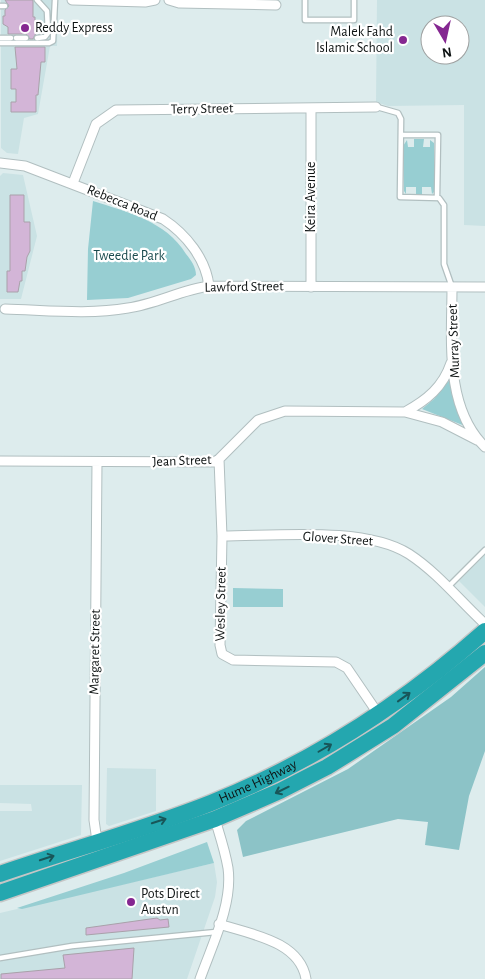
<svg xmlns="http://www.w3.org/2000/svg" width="485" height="979" viewBox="0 0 485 979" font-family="'Alegreya Sans',sans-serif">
<rect width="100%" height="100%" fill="#ddeced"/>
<path fill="#cae2e4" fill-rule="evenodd" d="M1 0H58L57 46H50L38 114 24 118 18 154 7 153 1 148Z
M377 0H485V226L464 225V105L388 106 376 102ZM430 25H460V55H430Z
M3 173 23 175 37 236 21 299H0V176Z
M485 555V607L459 581Z
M107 768 156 769V811L109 826 106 824Z
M0 785H82L81 835 0 861V811H32L31 804 0 803Z
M214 863 217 882 215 897 187 979H0V913Z"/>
<path fill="#97ced2" d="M414 139H424L423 147H430V140L434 143V192L432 194 431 187H422V195H416V187H406V194L404 191 403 146 407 140 408 147H414Z
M93 201C127 212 166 221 186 254 191 260 196 267 196 275L191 279 128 298 87 300 88 249Z
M448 381 450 382 454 400 465 426 422 409 434 399Z
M233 588 283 589V607H233Z
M207 842 214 863 22 909 17 908 124 873Z"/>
<path fill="#8cc3c7" d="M485 667V751L469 796 459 850 425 845 428 822 398 819 243 857 237 830 246 821 348 769 451 697Z"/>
<path fill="#d3b5d7" stroke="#a9a1aa" d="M5 0H33V17H35V31H37L33 39H30L26 34H8V27L3 24V16H5V10L9 6Z
M15 47H45V62H41L38 95H36V112H11V102H16V89H11V69H17Z
M10 195H24V222H30V251L27 257 25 271H22V281H20L18 292H7V271H10Z
M157 918 160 920 168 919 169 927 86 935V928Z
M134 948 132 979H1V974L65 968 63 955Z"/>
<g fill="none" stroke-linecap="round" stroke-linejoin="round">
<g stroke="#b1bfc0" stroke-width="7">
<path id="lane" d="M305 0V20H354V0
M0 6H5
M0 38H11
M16 38H26
M37 38 45 37 48 33 47 11 37 0
M0 43H49L53 41 55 0
M377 107 398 113 401 119 400 197 439 198 444 205V264L452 287
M401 135H438L437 197
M448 587 485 550
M0 958 72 946 216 932"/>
</g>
<g stroke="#b1bfc0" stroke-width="11">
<path id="street" d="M72 0 145 2 155 0
M169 0 179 3 276 5
M0 163 25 166 163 219C186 234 206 259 209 286
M73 183 96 124 116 110 376 107
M311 287V108
M452 287C452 338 444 407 485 447
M5 309C45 310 89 315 128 308 156 304 181 290 209 286L485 287
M405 412C427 400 443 387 451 363
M219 459 222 536 220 645 222 654 233 660 336 662 347 668 379 715
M0 461 214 462 219 459 258 420 285 411 405 412 442 422 477 440
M97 462 94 820 97 841
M222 536C275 536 365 526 409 554 438 573 460 601 485 624
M219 924C250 934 300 941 306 979
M200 979C212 945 233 904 228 868 225 850 219 833 214 816"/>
</g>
<g stroke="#c5c6c6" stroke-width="19">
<g id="highway">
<path id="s1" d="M0 874C70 850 143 830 211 803 313 762 404 703 485 631"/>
<path d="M0 893 215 819 280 791 327 767 393 726 485 653"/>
</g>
</g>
<use href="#lane" stroke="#fff" stroke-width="4.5"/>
<use href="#street" stroke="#fff" stroke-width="9"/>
<use href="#highway" stroke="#24a7af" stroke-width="16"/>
</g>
<defs><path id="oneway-shaft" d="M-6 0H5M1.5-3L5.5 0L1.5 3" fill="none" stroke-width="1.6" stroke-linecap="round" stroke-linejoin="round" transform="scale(1.25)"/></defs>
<g stroke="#185659">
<use href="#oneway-shaft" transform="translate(404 697) rotate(-36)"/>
<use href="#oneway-shaft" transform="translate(325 748) rotate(-30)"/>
<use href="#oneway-shaft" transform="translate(282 790) rotate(154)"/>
<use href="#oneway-shaft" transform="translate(159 821) rotate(-18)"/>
<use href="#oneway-shaft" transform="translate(47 858) rotate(-18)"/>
</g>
<g fill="#852791" stroke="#fff" stroke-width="2">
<circle cx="25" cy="28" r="5"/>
<circle cx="403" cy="40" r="5"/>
<circle cx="131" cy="902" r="5"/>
</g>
<g text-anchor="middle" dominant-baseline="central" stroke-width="4.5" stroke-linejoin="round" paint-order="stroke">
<g font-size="14" fill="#0e1313" stroke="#fff" text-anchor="start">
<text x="35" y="28">Reddy Express</text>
<text x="393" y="32" text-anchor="end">Malek Fahd<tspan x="393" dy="16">Islamic School</tspan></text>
<text x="141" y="894">Pots Direct<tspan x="141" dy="16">Austvn</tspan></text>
</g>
<g font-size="14" fill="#0e1313" stroke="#fff">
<text transform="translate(202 109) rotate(-1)">Terry Street</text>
<text transform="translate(311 197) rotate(-90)">Keira Avenue</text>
<text transform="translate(122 203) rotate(22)">Rebecca Road</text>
<text transform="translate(244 287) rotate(-1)">Lawford Street</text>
<text transform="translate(454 341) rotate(-92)">Murray Street</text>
<text transform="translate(182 461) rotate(-2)">Jean Street</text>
<text transform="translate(338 539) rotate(4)">Glover Street</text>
<text transform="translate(221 604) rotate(-89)">Wesley Street</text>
<text transform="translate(95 652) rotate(-89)">Margaret Street</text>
<text stroke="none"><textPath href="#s1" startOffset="274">Hume Highway</textPath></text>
</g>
<g font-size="14" fill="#1a4b4e" stroke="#fff">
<text x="129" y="256">Tweedie Park</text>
</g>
</g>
<g transform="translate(445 40) rotate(171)"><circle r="24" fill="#ffffff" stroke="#9fa1a1"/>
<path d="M0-4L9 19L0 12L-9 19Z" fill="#852791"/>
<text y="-8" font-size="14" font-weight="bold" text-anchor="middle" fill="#0e1313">N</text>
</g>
</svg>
